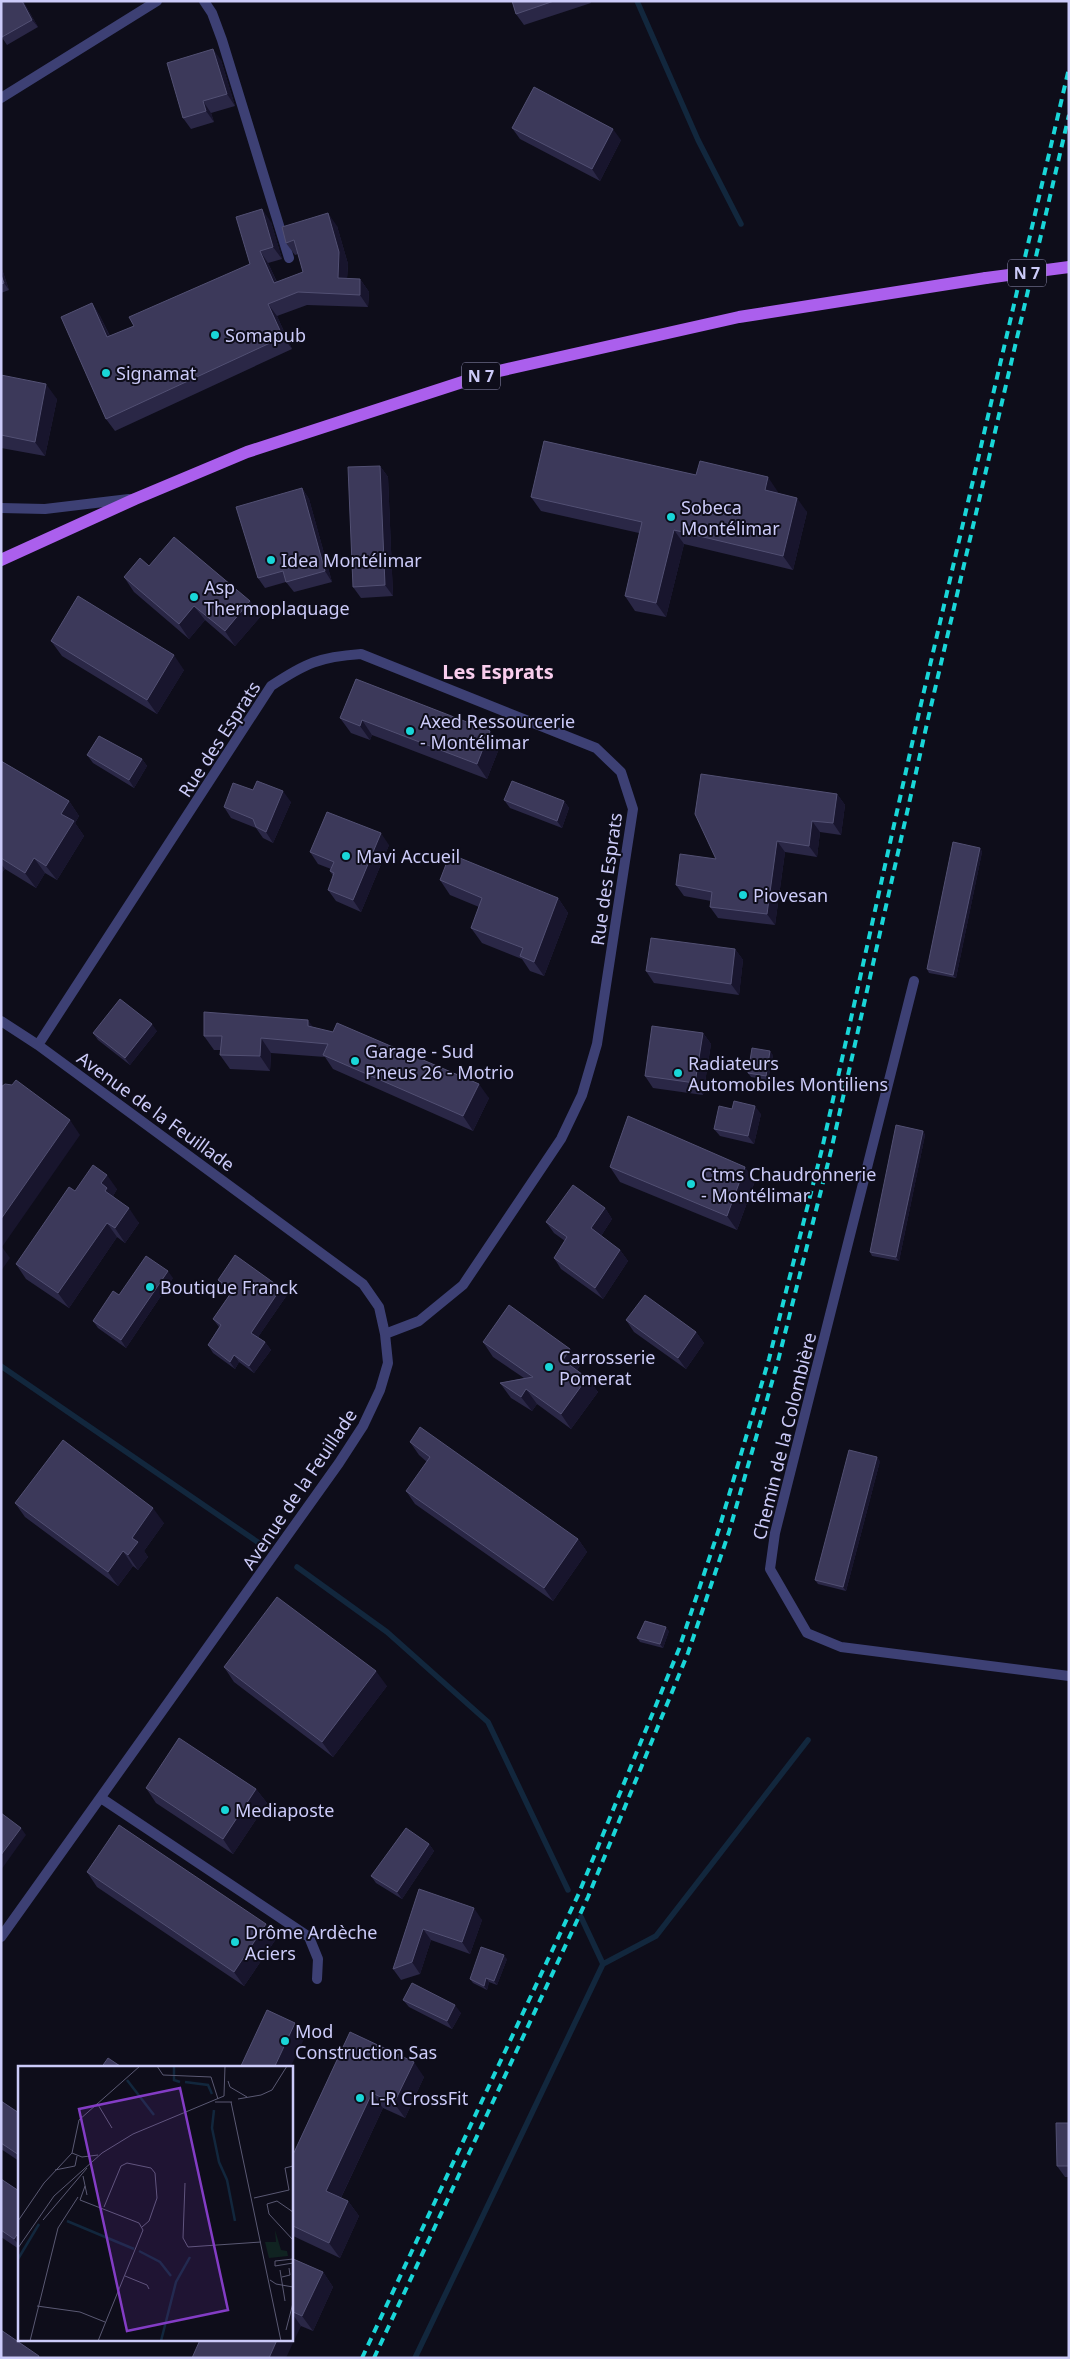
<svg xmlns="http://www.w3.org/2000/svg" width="1070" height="2359" viewBox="0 0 1070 2359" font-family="'Noto Sans',sans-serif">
<rect width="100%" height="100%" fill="#0e0d1a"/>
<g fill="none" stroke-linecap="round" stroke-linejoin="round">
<path stroke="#12273d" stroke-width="5.5" d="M637 1 698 140 741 224
M1 1366 259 1543
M297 1567 387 1632 488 1722 568 1890
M581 1917 603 1964
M415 2358 603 1964 656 1936 808 1740"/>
<path stroke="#3d4074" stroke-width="10" d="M204 1 212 13 222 40 289 258
M1 98 157 1
M1 508 45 509 129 499
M914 981 775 1533 770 1569 807 1633 841 1647 1069 1676
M1 1021 38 1045 363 1284 379 1307 385 1334 388 1363 380 1390 363 1426 339 1463 1 1937
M38 1045 271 686C306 663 319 657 361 654L596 748 621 772 633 809 597 1044 582 1095 561 1139 463 1285 419 1321 385 1334
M101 1798 309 1937 318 1959 317 1979"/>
<path stroke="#ab5fed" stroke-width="12" d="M1 560 135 499 247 452 490 373 739 317 986 278"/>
<path stroke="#19d6d8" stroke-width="4" stroke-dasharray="8 6" stroke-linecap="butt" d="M362 2358 579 1893 679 1649 719 1529 769 1359 822 1149 918 717 1069 68
M374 2358 588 1897 688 1653 729 1532 778 1361 831 1151 928 719 1069 115"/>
<path stroke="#ab5fed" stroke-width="12" d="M986 278 1069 267"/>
</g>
<path fill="#2a2746" d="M1 1H23L38 27 7 45 1 36Z
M512 1H590L591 3 524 25 516 14Z
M221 60 235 106 211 113 214 122 191 129 183 118Z
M512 128 621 140 600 181 520 139Z
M271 222 282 259 268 263 277 282 303 272 298 254 295 255 286 243 337 226 348 264 347 279H360L369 292 368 307 307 305 277 316 292 349 115 431 106 419 92 303 100 316 110 336 134 326 250 264Z
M1 266 9 290 1 293Z
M1 375 57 399 45 456 1 448Z
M380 466 388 477 393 596 361 598 353 587Z
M696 475 778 492V493L807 512 793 570 684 544 666 617 635 611 625 596 639 533 541 511 531 497Z
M302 488 309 499 332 582 294 592 286 582 265 588 258 578Z
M149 566 250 601 261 616 235 646 205 620 189 639 134 592 124 577Z
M51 641 184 670 157 714 62 656Z
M356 679 500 746 487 779 372 735 370 740 351 733 340 718Z
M87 755 142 759 147 766 134 788 93 763Z
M1 761 69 801 79 816 75 823 84 836 57 880 45 873 36 888 5 869 1 874Z
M253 790 291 802 273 843 263 838 256 828 231 818 224 807Z
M837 794 845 805 841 835 820 832 817 857 785 852 775 925 718 918 710 907 711 901 684 896 676 885 716 859Z
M504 800 564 801 569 808 562 828 510 808Z
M389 845 361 912 336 901 328 890 333 876 330 871 331 869 318 864 310 852Z
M980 848 982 852 956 978 929 973 927 969Z
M440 880 558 898 568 913 544 976 530 971 522 959 482 943 471 928 479 907 450 895Z
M735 949 743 960 739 995 654 983 646 971Z
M314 1027 489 1098 473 1131 333 1069 325 1057 271 1053 270 1071 230 1069 220 1055V1050H214L204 1036Z
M157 1031 130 1065 98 1040 93 1033Z
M703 1033 711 1044 703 1095 653 1088 645 1076Z
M773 1055 768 1080 751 1077 748 1073Z
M732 1109 761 1114 754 1144 720 1136 714 1129Z
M923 1131 925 1135 899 1261 872 1256 870 1252Z
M610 1167 755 1181 737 1230 620 1182Z
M117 1189 113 1196 139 1223 125 1243 117 1237 69 1308 26 1279 16 1264 75 1191Z
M605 1208 612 1219 601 1236 620 1250 628 1261 603 1299 561 1269 554 1258 565 1241 554 1233 546 1222Z
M173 1278 126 1348 98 1328 93 1321Z
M218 1280 281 1288 287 1295 258 1337 265 1342 271 1350 254 1373 239 1362 235 1369 213 1353 208 1345 219 1327 213 1319 231 1293 223 1287Z
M626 1320 696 1332 704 1343 686 1369 634 1332Z
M483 1342 570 1349 581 1364 577 1370 587 1378 598 1392 571 1429 537 1404 532 1411 511 1398 500 1383 524 1378 493 1357Z
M410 1442 578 1539 587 1552 553 1601 415 1504 406 1491 427 1462 419 1455Z
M880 1461 846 1591 818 1584 815 1580Z
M15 1503 164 1523 144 1551 148 1557 138 1570 133 1566 118 1586 25 1517Z
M669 1631 663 1648 640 1642 637 1638Z
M224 1667 387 1686 333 1757 234 1682Z
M146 1788 256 1789 267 1803 233 1854 156 1803Z
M429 1844 434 1851 402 1899 376 1883 371 1876Z
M87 1872 266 1924 276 1939 244 1986 97 1887Z
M419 1889 482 1920 470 1954 431 1940 420 1974 401 1980 393 1969Z
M507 1959 497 1985 489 1982 487 1990 473 1983 470 1979Z
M403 2000 461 2013 452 2029 409 2007Z
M350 2032 424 2077 405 2118 383 2108 341 2198 348 2201 359 2216 340 2258 291 2235V2159Z
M1 2101 19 2113V2161L1 2149Z
M1069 2123V2177H1065L1057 2166Z
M1 2179 19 2191V2249L1 2237Z
M291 2258 323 2272 333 2287 313 2331 301 2326 291 2340Z"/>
<path fill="#18152d" d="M22 1H23L38 27 32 20Z
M213 49 221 60 235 106 227 94Z
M203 101 211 113 214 122 206 111Z
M613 129 621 140 600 181 592 169Z
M262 209 271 222 282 259 273 247Z
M328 213 337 226 348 264 346 291 338 278Z
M260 251 268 263 283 296 274 283Z
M1 266 9 290 4 283 1 275Z
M360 279 369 292 368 307 360 295Z
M92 303 100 316 116 350 107 337Z
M268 304 277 316 292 349 283 337Z
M46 384 57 399 45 456 35 442Z
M380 466 388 477 393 596 385 585Z
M768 477 778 492 775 505 765 490Z
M302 488 309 499 332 582 325 571Z
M797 498 807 512 793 570 783 556Z
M674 530 684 544 666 617 656 603Z
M250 601 261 616 235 646 225 631Z
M194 606 205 620 189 639 179 624Z
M174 655 184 670 157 714 147 700Z
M362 720 372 735 370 740 360 726Z
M490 731 500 746 487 779 477 764Z
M142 759 147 766 134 788 129 780Z
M283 791 291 802 273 843 266 832Z
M837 794 845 805 841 835 833 823Z
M69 801 79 816 75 823 84 836 57 880 46 866 61 814Z
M564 801 569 808 562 828 557 821Z
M812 821 820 832 817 857 809 846Z
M381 833 389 845 361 912 353 900Z
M777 841 785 852 775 925 767 914Z
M980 848 982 852 956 978 953 975Z
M34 858 45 873 36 888 25 873Z
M1 864 5 869 1 874Z
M558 898 568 913 544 976 534 962Z
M735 949 743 960 739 995 731 984Z
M308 1020 318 1034 308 1026Z
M152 1024 157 1031 130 1065 125 1058Z
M703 1033 711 1044 703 1095 695 1083Z
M261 1038 271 1053 270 1071 260 1056Z
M770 1051 773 1055 768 1080 766 1076Z
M479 1084 489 1098 473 1131 463 1116Z
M755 1106 761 1114 754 1144 748 1136Z
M70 1120 80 1135 2 1247 10 1258 1 1271V1219Z
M923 1131 925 1135 899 1261 896 1257Z
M745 1167 755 1181 737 1230 727 1216Z
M107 1175 117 1189 113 1196 117 1202 105 1191 101 1183Z
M129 1208 139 1223 125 1243 115 1228Z
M605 1208 612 1219 599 1239 591 1228Z
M107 1223 117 1237 69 1308 58 1293Z
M620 1250 628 1261 603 1299 595 1288Z
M168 1271 173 1278 126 1348 121 1340Z
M281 1288 287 1295 256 1340 251 1333Z
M696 1332 704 1343 686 1369 678 1358Z
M265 1342 271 1350 254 1373 249 1366Z
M570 1349 581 1364 573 1375 563 1360Z
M234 1355 239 1362 235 1369 230 1362Z
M587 1378 598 1392 571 1429 561 1414Z
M526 1389 537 1404 532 1411 521 1397Z
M877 1457 880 1461 846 1591 843 1587Z
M153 1508 164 1523 144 1551 148 1557 138 1570 128 1555 132 1538Z
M578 1539 587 1552 553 1601 544 1588Z
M123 1551 133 1566 118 1586 108 1572Z
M666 1627 669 1631 663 1648 660 1644Z
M376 1671 387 1686 333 1757 322 1742Z
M256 1789 267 1803 233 1854 223 1839Z
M21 1828 26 1835 1 1870V1855Z
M429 1844 434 1851 402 1899 397 1892Z
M474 1908 482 1920 470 1954 462 1942Z
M266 1924 276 1939 244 1986 234 1972Z
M423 1929 431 1940 420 1974 412 1962Z
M504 1955 507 1959 497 1985 494 1981Z
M486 1978 489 1982 487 1990 484 1986Z
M455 2005 461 2013 452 2029 447 2021Z
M295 2023 305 2037 290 2068H274Z
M414 2062 424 2077 405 2118 394 2103Z
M372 2093 383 2108 337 2206 326 2191Z
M348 2201 359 2216 340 2258 329 2243Z
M19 2232V2245L14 2239Z
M323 2272 333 2287 313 2331 302 2316Z
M291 2312 301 2326 286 2358H269L277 2340H291Z"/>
<path fill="#3c395a" stroke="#525073" d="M1 1H22L32 20 2 37 1 36Z
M512 1H554L516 14Z
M213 49 227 94 203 101 206 111 183 118 167 63Z
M534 87 613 129 592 169 512 128Z
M262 209 273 247 260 251 274 283 303 272 294 240 286 243 282 227 328 213 339 252 338 278 360 279V295L298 292 268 304 283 337 106 419 61 317 92 303 107 337 134 326 129 317 250 264 236 217Z
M1 275 4 283 1 284Z
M1 375 46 384 35 442 1 435Z
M544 441 696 475 700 461 768 477 765 490 797 498 783 556 674 530 656 603 625 596 642 522 531 497Z
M380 466 385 585 353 587 348 467Z
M302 488 325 571 286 582 283 571 258 578 236 507Z
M174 537 250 601 225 631 194 606 179 624 124 577 140 558 149 566Z
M78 596 174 655 147 700 51 641Z
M356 679 490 731 477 764 362 720 360 726 340 718Z
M99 736 142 759 129 780 87 755Z
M1 761 69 801 61 814 74 821 46 866 34 858 25 873 1 858Z
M701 774 837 794 833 823 812 821 809 846 777 841 767 914 710 907 712 892 676 885 680 854 716 859 695 814Z
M257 781 283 791 266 832 256 827 253 819 224 807 233 783 253 790Z
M512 781 564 801 557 821 504 800Z
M327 812 381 833 353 900 328 890 334 873 330 871 334 862 310 852Z
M953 842 980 848 953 975 927 969Z
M450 854 558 898 534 962 520 956 523 948 471 928 482 898 440 880Z
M651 938 735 949 731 984 646 971Z
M120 999 152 1024 125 1058 93 1033Z
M204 1012 308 1020V1026L333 1032 337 1023 479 1084 463 1116 323 1055 328 1044 261 1038 260 1056 220 1055 222 1036H204Z
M652 1026 703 1033 695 1083 645 1076Z
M752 1048 770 1051 766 1076 748 1073Z
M16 1080 70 1120 1 1219V1100L2 1099 1 1098V1087L5 1084 12 1085Z
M734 1101 755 1106 748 1136 714 1129 719 1106 732 1109Z
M628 1116 745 1167 727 1216 610 1167Z
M896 1125 923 1131 896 1257 870 1252Z
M93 1165 107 1175 101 1183 107 1188 105 1191 129 1208 115 1228 107 1223 58 1293 16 1264 69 1187 75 1191Z
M573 1185 605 1208 591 1228 620 1250 595 1288 554 1258 567 1237 546 1222Z
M235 1255 281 1288 251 1333 265 1342 249 1366 234 1355 230 1362 208 1345 221 1325 213 1319 233 1290 218 1280Z
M146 1256 168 1271 121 1340 93 1321 113 1291 119 1295Z
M645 1295 696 1332 678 1358 626 1320Z
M509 1305 570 1349 563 1360 587 1378 561 1414 526 1389 521 1397 500 1383 533 1377 483 1342Z
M420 1427 578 1539 544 1588 406 1491 430 1457 410 1442Z
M63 1440 153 1508 132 1538 138 1542 128 1555 123 1551 108 1572 15 1503Z
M849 1450 877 1457 843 1587 815 1580Z
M277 1597 376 1671 322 1742 224 1667Z
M645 1621 666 1627 660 1644 637 1638Z
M179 1738 256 1789 223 1839 146 1788Z
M1 1813 21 1828 1 1855Z
M119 1825 266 1924 234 1972 87 1872Z
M406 1828 429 1844 397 1892 371 1876Z
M419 1889 474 1908 462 1942 423 1929 412 1962 393 1969Z
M481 1947 504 1955 494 1981 486 1978 484 1986 470 1979Z
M412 1983 455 2005 447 2021 403 2000Z
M267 2010 295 2023 274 2068H240Z
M350 2032 414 2062 394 2103 372 2093 326 2191 348 2201 329 2243 291 2225V2159Z
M108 2058 123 2068H101Z
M1 2101 19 2113V2155L1 2143Z
M1056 2123H1069V2166H1057Z
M1 2179 19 2191V2232L14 2239 1 2230Z
M291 2258 323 2272 302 2316 291 2311Z
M1 2330 39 2356 38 2358H1Z
M200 2340H277L269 2358H192Z"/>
<g fill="#19d6d8" stroke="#0e0d1a" stroke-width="2">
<circle cx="215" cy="335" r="5"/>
<circle cx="106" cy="373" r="5"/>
<circle cx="671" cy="517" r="5"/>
<circle cx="271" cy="560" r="5"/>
<circle cx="194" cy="597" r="5"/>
<circle cx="410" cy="731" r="5"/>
<circle cx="346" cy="856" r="5"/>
<circle cx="743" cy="895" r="5"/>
<circle cx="355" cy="1061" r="5"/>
<circle cx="678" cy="1073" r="5"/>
<circle cx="691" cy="1184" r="5"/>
<circle cx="150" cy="1287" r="5"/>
<circle cx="549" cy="1367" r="5"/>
<circle cx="225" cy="1810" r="5"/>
<circle cx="235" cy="1942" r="5"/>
<circle cx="285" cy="2041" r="5"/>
<circle cx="360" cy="2098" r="5"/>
</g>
<g text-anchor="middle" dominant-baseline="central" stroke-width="4" stroke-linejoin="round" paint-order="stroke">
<g fill="#0e0d1a" stroke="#9392b6" stroke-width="1">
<rect x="1008" y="259.5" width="38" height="27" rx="4"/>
<rect x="462" y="362.5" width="38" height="27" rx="4"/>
</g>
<g font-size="16" font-weight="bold" fill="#cccbf9">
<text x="1027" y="273">N 7</text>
<text x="481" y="376">N 7</text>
</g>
<g font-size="18" fill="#cccbf9" stroke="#0e0d1a" text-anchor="start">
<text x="225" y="335">Somapub</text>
<text x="116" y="373">Signamat</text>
<text x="681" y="507">Sobeca<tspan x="681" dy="21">Montélimar</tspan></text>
<text x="281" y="560">Idea Montélimar</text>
<text x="204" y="587">Asp<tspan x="204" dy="21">Thermoplaquage</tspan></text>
<text x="420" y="721">Axed Ressourcerie<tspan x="420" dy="21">- Montélimar</tspan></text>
<text x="356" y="856">Mavi Accueil</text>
<text x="753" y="895">Piovesan</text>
<text x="365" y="1051">Garage - Sud<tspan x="365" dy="21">Pneus 26 - Motrio</tspan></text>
<text x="688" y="1063">Radiateurs<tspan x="688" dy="21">Automobiles Montiliens</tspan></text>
<text x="701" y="1174">Ctms Chaudronnerie<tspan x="701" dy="21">- Montélimar</tspan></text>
<text x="160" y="1287">Boutique Franck</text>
<text x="559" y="1357">Carrosserie<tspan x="559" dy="21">Pomerat</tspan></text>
<text x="235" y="1810">Mediaposte</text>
<text x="245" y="1932">Drôme Ardèche<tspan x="245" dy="21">Aciers</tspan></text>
<text x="295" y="2031">Mod<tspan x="295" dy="21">Construction Sas</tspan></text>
<text x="370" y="2098">L-R CrossFit</text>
</g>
<g font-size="18" fill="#cccbf9" stroke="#0e0d1a">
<text transform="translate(219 739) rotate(-57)">Rue des Esprats</text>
<text transform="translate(606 879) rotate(-82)">Rue des Esprats</text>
<text transform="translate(156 1111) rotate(36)">Avenue de la Feuillade</text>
<text transform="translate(784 1436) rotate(-76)">Chemin de la Colombière</text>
<text transform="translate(299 1489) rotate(-56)">Avenue de la Feuillade</text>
</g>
<g font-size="20" font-weight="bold" fill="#f9cded" stroke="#0e0d1a">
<text x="498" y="671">Les Esprats</text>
</g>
</g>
<g transform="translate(18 2066)">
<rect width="275" height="275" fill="#0e0d1a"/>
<path d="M257 164 263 184 269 185 270 190 251 192 247 176H258Z" fill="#102321"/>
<path fill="none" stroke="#12273d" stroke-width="2.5" d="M156 0V14L162 16M109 14 136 49M167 16 190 19 194 28M196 44 194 62 201 96 209 114 217 155M49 155 116 183M121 185 142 196 153 210M0 193 21 158M143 275 158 216 172 191"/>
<path fill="none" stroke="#5a5973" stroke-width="1" d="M139 0 145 9 193 11 200 33M210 15 212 21 229 31M220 33 243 29 254 24 269 0M197 36H214M213 36 263 275M79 37 94 62M54 87 61 54 122 0M54 87 64 91 80 89M37 104 57 100 59 90M65 110 69 129M167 117 165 172 170 181 243 176M67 120 62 134 121 157 125 164 80 275M236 132 271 124 267 102 275 100M86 141 103 100 109 97 133 102 137 107 139 132 131 155 124 161M275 146 259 135 249 138 251 148 275 174M25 154 69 102M0 155 26 117 54 87M0 182 36 130 84 87 115 68 206 30 207 0M275 193 257 195V200L275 197M262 204 267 235M107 210 129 219 131 223M264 211 272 209 271 202M252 214 258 218 275 221M19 240 62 246 87 256M268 264 275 237M12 275 40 162 60 131"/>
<path fill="#833cc5" fill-opacity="0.15" stroke="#833cc5" stroke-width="2.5" d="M162 22 210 244 109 265 61 43Z"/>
<rect width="275" height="275" fill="none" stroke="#cccbf9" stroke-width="2.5"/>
</g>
<rect width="1070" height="2359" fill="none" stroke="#cccbf9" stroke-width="5"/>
</svg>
